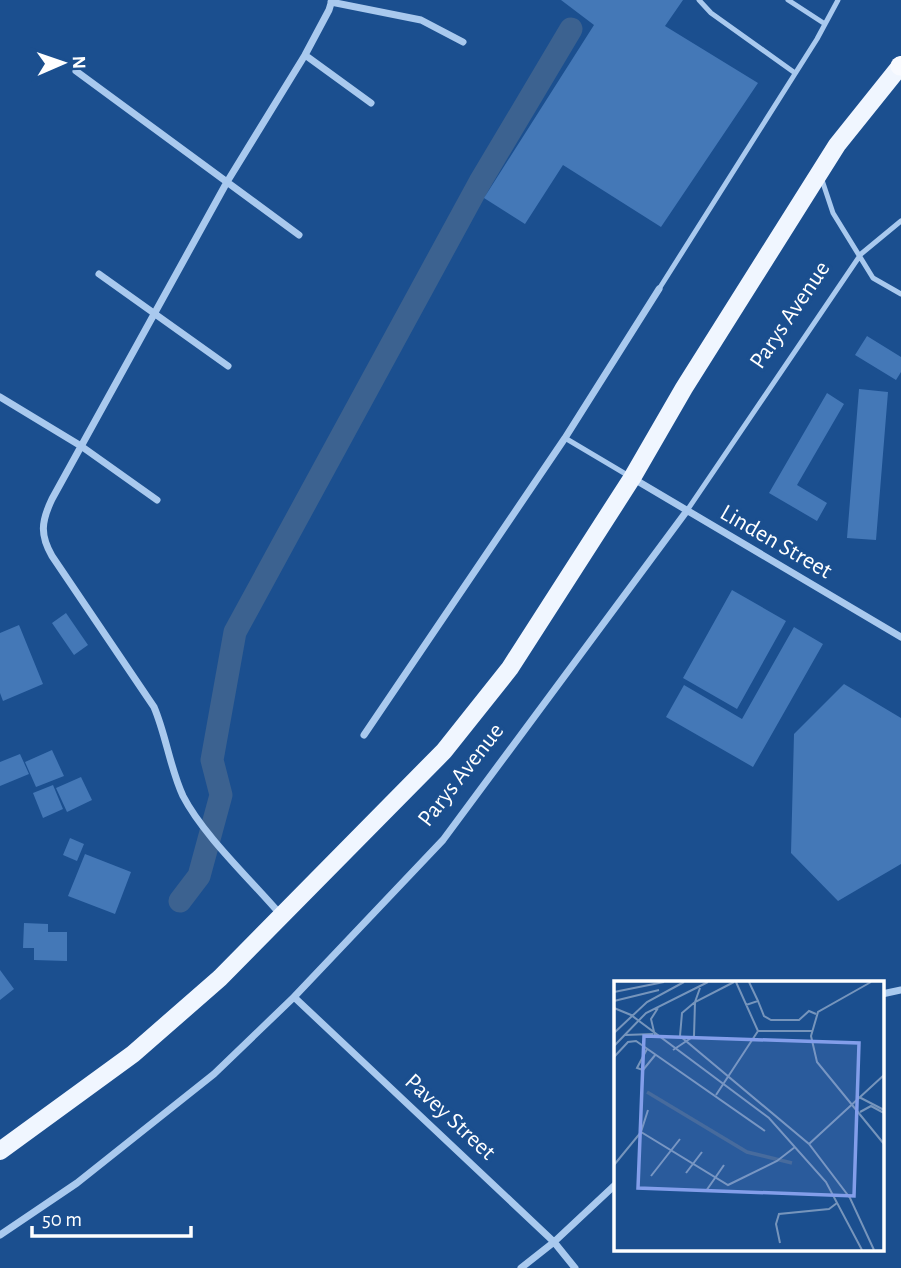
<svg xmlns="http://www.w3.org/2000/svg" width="901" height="1268" viewBox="0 0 901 1268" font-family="'Alegreya Sans',sans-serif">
<rect width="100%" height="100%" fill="#1b4f8f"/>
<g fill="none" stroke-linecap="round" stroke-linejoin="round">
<path stroke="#3c6290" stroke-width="23" d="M180 901 199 876 221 795 212 760 235 632 480 182 571 29"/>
</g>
<path fill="#4478b7" d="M561 0H683L665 26 758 83 661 227 563 165 525 224 484 198 594 25Z
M867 336 901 357V372L896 380 855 355Z
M859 389 888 392 876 540 847 538Z
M827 393 844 404 797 485 827 503 817 521 769 493Z
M732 590 786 621 737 709 683 678Z
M66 613 88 645 74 655 52 623Z
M19 625 43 684 3 701 0 693V633Z
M794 627 823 644 753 767 666 717 684 685 742 719Z
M844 684 901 718V864L838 901 791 853 794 734Z
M52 750 64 776 36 787 25 762Z
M20 754 29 774 0 786V762Z
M81 777 92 800 67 812 56 788Z
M53 785 63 809 43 818 33 793Z
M70 838 84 844 77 861 63 855Z
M85 854 131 872 115 914 68 896Z
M24 923 48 924V932H67V961L34 960V948H23Z
M0 970 14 989 0 1000Z"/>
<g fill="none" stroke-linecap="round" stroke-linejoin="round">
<path stroke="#a9c9ee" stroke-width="5" d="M699 0 711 13 795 73
M788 0 825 24
M822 180 833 213 873 278 901 294
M659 289 817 39 838 0
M565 438 629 476
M686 512 861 254 901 221"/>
<path stroke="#a9c9ee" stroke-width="7" d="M331 2 421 20 463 42
M305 55 371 103
M76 71 299 235
M99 274 228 366
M0 397 81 446 157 500
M634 479 901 637
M364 735 565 438 659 289
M280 914C250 879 203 835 183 796 170 768 166 735 154 707L52 556C40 535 41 522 52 499L227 182 305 55 329 10 332 0
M882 994 901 990
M294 997 554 1242 575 1268
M0 1235 77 1183 214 1074 294 997 443 840 686 512
M521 1268 554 1242 616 1184"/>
<path stroke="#f0f6ff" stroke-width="18" d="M0 1151 133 1054 220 978 444 751 510 668 632 478 684 388 837 145 901 65"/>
<path stroke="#f8faff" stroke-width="19" d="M900 66H901"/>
</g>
<g text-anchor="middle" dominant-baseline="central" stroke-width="7" stroke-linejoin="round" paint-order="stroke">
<g font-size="24" fill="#fff" stroke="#1b4f8f">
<text transform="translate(790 315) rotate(-56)">Parys Avenue</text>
<text transform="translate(776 542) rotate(30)">Linden Street</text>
<text transform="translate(461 775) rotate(-52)">Parys Avenue</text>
<text transform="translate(450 1117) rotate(43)">Pavey Street</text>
</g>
</g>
<g transform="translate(614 981)">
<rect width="270" height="270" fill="#1b4f8f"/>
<path fill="none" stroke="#3c6290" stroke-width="3.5" d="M33 111 133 171 178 182"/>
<path fill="none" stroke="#7695bc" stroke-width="2" d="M122 1 144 50M257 1 204 31 197 55 203 81 270 163M86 7 81 21 68 32 66 55 195 163 236 217 260 269M0 11 50 1M0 20 45 9M144 20 150 35 157 39H185L195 30 202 33M132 24 144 20 135 1M0 27 17 34 155 137 212 201 248 269M144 50H198M0 52 33 21 70 1M11 54 39 53M41 55 37 38 44 27M0 65 32 32 94 1M33 68 23 87 29 89 42 73M59 69 80 55 81 21 120 1M0 76 14 61 22 60 151 150M102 114 144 50M245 116 270 129M246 131 257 125 270 132M27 151 34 129M195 163 270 94M0 184 27 151 114 204 163 180 181 166M72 192 88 171M37 195 66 158M92 210 110 184M166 262 162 243 165 233 215 228 223 222"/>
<path fill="#839eea" fill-opacity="0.15" stroke="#839eea" stroke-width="3.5" d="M30 55 245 62 240 215 24 207Z"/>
<rect width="270" height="270" fill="none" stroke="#fff" stroke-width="3.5"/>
</g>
<g transform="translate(63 63) rotate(88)" stroke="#1b4f8f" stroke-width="5" paint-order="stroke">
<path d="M0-5L12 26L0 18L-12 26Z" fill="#ffffff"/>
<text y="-10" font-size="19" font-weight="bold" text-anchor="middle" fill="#ffffff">N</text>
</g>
<path d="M32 1226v10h159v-10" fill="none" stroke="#ffffff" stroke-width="3.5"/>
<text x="42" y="1226" font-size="21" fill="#ffffff" stroke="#1b4f8f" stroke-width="5" paint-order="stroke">50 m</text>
</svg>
